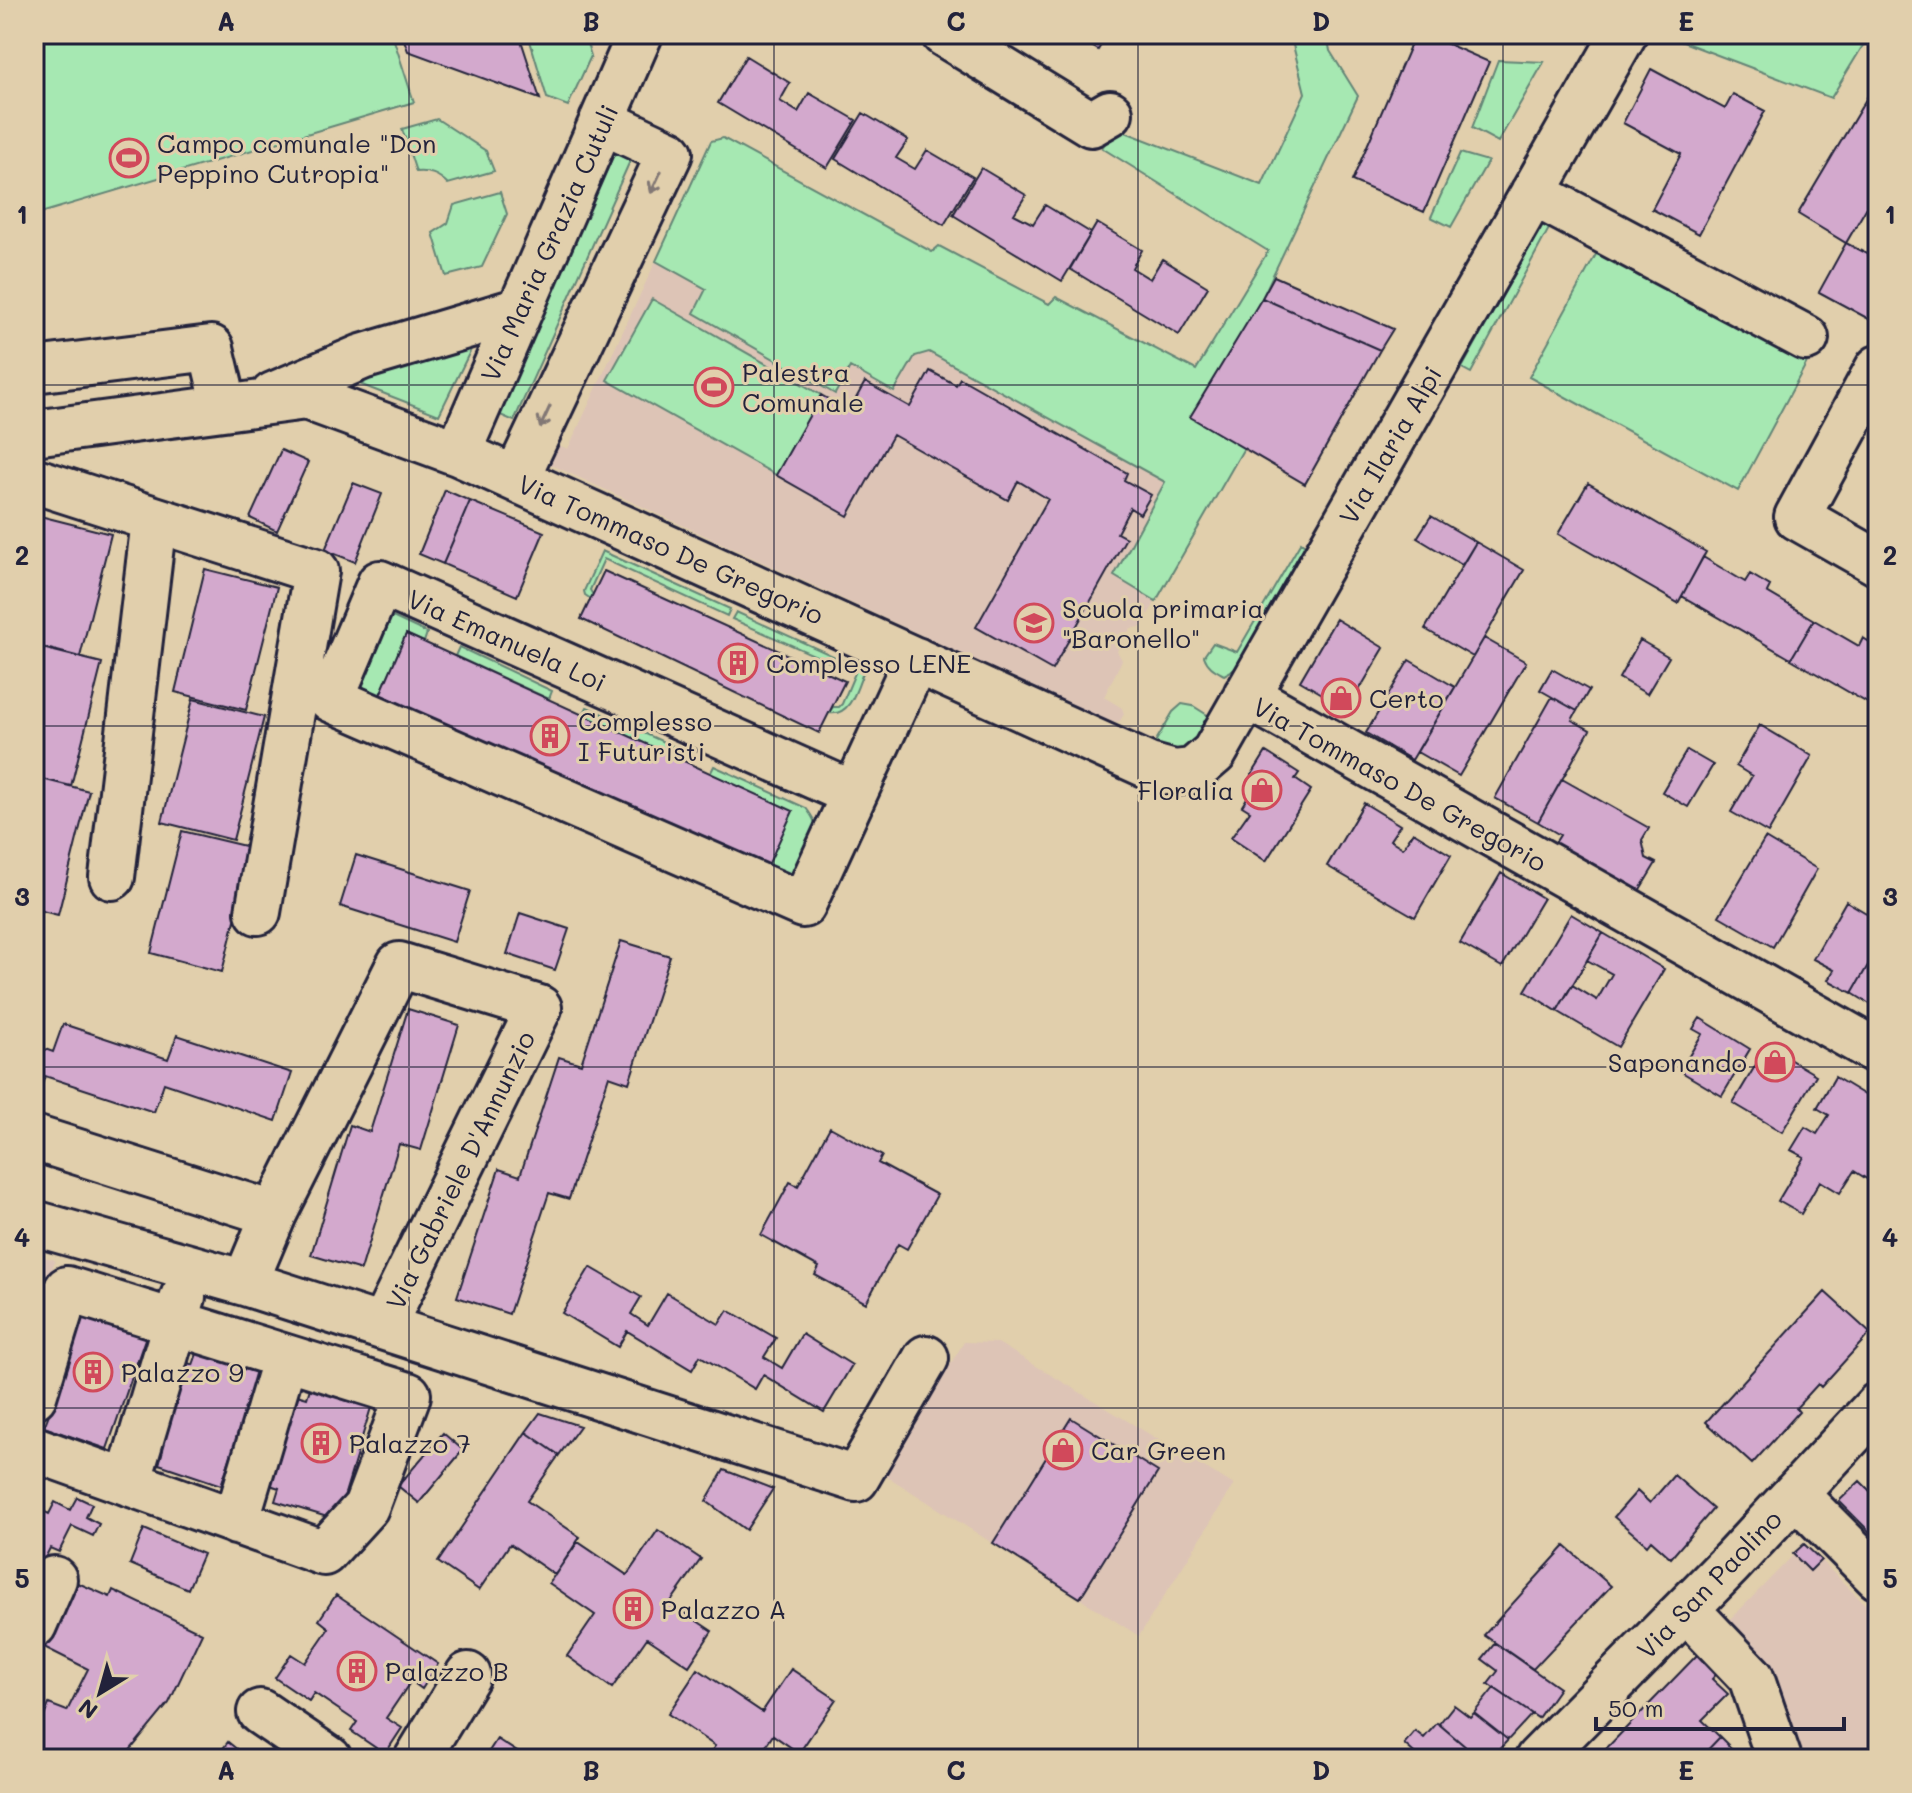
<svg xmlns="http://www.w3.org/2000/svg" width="1912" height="1793" viewBox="0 0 1912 1793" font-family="Mali,sans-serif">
<rect width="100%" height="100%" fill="#e1cfac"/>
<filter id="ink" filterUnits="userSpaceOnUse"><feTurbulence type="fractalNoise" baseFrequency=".0125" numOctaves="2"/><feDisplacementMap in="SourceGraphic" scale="16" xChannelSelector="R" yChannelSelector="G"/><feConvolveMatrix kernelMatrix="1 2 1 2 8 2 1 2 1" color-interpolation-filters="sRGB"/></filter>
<g filter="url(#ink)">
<path fill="#ddc4b6" d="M695 177 1244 448 1141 627 1131 628 1117 651 1122 660 1104 697 1122 708 1124 714 1120 721 1112 723 543 461 553 443 568 449Z
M34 1254 55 1260 34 1329Z
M964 1342 998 1343 1234 1485 1139 1636 885 1475Z
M1804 1544 1878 1617V1759H1794L1725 1625Z"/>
<path fill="#a6e8b2" stroke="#648576" stroke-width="2" d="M34 34H392L414 102 34 215Z
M528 34H584L591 56 568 106 547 98Z
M1298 34H1327L1330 51 1358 96 1262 298 1244 448 1156 601 1114 576 1165 482 929 352 915 356 894 392 850 367 835 394 694 313 706 289 656 261 711 141 723 138 932 252 939 246 1049 304 1056 297 1196 370 1268 251 1102 148 1115 128 1262 185 1305 93 1293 45Z
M1662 34H1870L1831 98Z
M1498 60 1544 62 1498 142 1472 128Z
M437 119 486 151 494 171 448 184C438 174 429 171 416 172L402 129Z
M618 145 634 152 514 421 498 414Z
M1460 153 1488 161 1451 227 1431 217Z
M500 192 507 214 482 267 446 276 433 233 448 223 454 205Z
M1545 219 1552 223 1471 373 1462 368Z
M1600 247 1812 353 1738 491 1529 377Z
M652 299 821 395 776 475 607 380Z
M477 337 439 415 344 378Z
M1301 542 1305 545 1235 669 1224 675C1215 670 1208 667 1204 656L1213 643 1237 652Z
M602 551 730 609 727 616 604 559 590 590 593 595 591 599 585 595 584 591Z
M736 612 864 670C857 687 851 717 829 713L833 707H839L842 704 855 673 732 619Z
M384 613 427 633 424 642 406 634 380 695 349 681Z
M459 647 552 691 549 699 455 656Z
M1182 704 1193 706 1209 716C1192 747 1190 756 1154 744L1173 712Z
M587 707 679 749 676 758 583 715Z
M714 766 806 808C812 816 816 822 817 832L788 893 761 880 710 774Z"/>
<path fill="#d3a9cd" stroke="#22223b" stroke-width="2" d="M402 34H519L540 99 408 51Z
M1072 34H1108L1098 50Z
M1415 34H1425L1489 62 1424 212 1352 181Z
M746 56 790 83 780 101 798 112 809 93 856 120 827 168 718 103Z
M1651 69 1725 109 1733 94 1765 111 1699 234 1652 209 1681 154 1623 123Z
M1878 79V188L1846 243 1798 214Z
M863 113 908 140 896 158 915 169 927 150 973 177 944 225 835 159Z
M981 168 1026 195 1014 214 1033 224 1045 205 1091 233 1062 281 953 215Z
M1097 223 1142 250 1132 268 1150 279 1162 259 1208 287 1179 335 1070 269Z
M1846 243 1878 260V324L1819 292Z
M1274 276 1393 329 1380 350 1262 298Z
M1262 298 1380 350 1305 484 1190 417Z
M930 371 956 385 960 378 1127 473 1124 480 1151 495 1140 514 1130 508 1117 533 1126 538 1052 670 976 627 1048 499 1018 481 1008 500 893 435 848 516 776 475 821 395 849 411 865 382 910 407Z
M281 450 308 462 277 531 250 518Z
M353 483 382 494 355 562 325 550Z
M1588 483 1706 552 1678 603 1558 534Z
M445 490 470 501 443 564 419 554Z
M470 501 544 532 517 596 443 564Z
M40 516 111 534 80 657 34 645V540Z
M1431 516 1476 542 1462 565 1417 538Z
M1476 542 1524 570 1473 657 1425 629Z
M1703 557 1745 582 1750 574 1770 586 1767 592 1814 620 1791 659 1682 596Z
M205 569 277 587 246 710 175 692Z
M604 571 845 681 819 733 581 619Z
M1336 619 1384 648 1348 709 1300 681Z
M1814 620 1859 646 1863 638 1878 647V709L1791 659Z
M406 634 793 811 765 872 380 695Z
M1484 638 1526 662 1459 776 1417 752Z
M1640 640 1669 657 1647 694 1619 678Z
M34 646 102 663 71 786 34 777Z
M1409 660 1455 687 1412 760 1366 733Z
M1552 669 1589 690 1577 711 1540 690Z
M1552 697 1577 711 1572 720 1590 730 1538 822 1495 798Z
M193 699 264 717 233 840 162 822Z
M1760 725 1812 756 1768 833 1731 812 1752 776 1736 766Z
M1687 750 1713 765 1688 807 1662 792Z
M1266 752 1299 773 1295 779 1311 790 1266 861 1231 838 1250 811 1242 806 1255 785 1248 781Z
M34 777 89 791 58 915 34 909Z
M1562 779 1649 828 1642 840 1646 858 1656 863 1639 891 1555 843 1560 835 1538 822Z
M1364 803 1400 825 1390 840 1403 848 1413 832 1451 855 1415 917 1327 866Z
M182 831 253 848 222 972 151 953Z
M1765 838 1817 869 1773 947 1719 916Z
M356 855 470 891 454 942 340 906Z
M1501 873 1543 898 1502 967 1460 943Z
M1846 901 1878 920V948L1852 993 1828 980 1834 970 1813 959Z
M520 913 569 929 555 970 507 954Z
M1571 914 1603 933 1557 1011 1525 991Z
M1603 933 1664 969 1618 1047 1557 1011 1572 985 1597 1000 1612 974 1587 960Z
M621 941 670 956 629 1083 609 1076 569 1199 549 1193 509 1314 457 1297 499 1169 520 1176 559 1057 581 1064Z
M1878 948V1009L1852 993Z
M408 1009 459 1025 421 1150 399 1144 361 1270 311 1255 350 1125 370 1132Z
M1700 1018 1750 1049 1722 1096 1680 1071 1702 1034 1693 1029Z
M63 1024 168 1059 177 1035 292 1073 276 1121 164 1083 154 1112 45 1076 37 1098 34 1097V1045L53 1052Z
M1767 1046 1816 1075 1782 1132 1733 1103Z
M1835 1077 1878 1103V1161L1867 1179 1854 1171 1840 1193 1820 1181 1801 1214 1778 1201 1804 1157 1791 1150 1805 1127 1817 1134 1829 1115 1817 1108Z
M830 1127 882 1156 878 1163 937 1195 907 1249 898 1244 866 1303 815 1275 819 1267 761 1235 790 1182 798 1186Z
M1878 1161V1186L1867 1179Z
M590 1267 641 1297 631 1314 648 1325 667 1293 719 1324 728 1310 776 1338 764 1357 782 1368 802 1334 852 1365 824 1412 763 1375 755 1389 700 1356 692 1370 627 1331 618 1347 562 1313Z
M1825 1292 1870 1333 1821 1387 1818 1384 1796 1408 1799 1412 1752 1464 1706 1422Z
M85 1312 147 1333 107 1449 44 1427 49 1414 39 1410 69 1324 79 1328Z
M199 1348 261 1369 221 1485 159 1464 163 1450 154 1447 183 1361 193 1365Z
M312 1382 373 1401 337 1520 275 1501 279 1488 270 1485 297 1395 307 1398Z
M540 1413 580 1426 559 1455 526 1432Z
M1071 1418 1158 1472 1080 1598 993 1543Z
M526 1432 559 1455 527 1501 580 1537 555 1575 510 1544 479 1590 438 1562Z
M443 1433 463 1450 419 1503 398 1486Z
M724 1470 773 1489 746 1530 706 1501Z
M1674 1475 1713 1509 1671 1558 1651 1540 1647 1545 1614 1517 1637 1491 1650 1503Z
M1860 1481 1870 1491 1876 1485 1878 1487V1534L1875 1537 1839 1501Z
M77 1497 92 1504 86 1517 99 1524 93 1536 72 1526 59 1552 50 1548 34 1580V1507L49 1514 55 1502 70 1510Z
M144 1529 203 1554 188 1589 130 1564Z
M658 1530 701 1559 670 1603 712 1631 689 1666 647 1638 612 1688 567 1656 595 1615 549 1583 578 1542 627 1575Z
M1804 1544 1821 1560 1810 1571 1793 1554Z
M1565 1546 1611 1586 1533 1669 1484 1635Z
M71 1580 110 1597 113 1590 202 1633 169 1703 123 1759H54L55 1755 34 1747V1741L49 1704 67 1711 88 1669 40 1645Z
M336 1595 438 1664 422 1689 411 1681 386 1718 402 1728 385 1754 351 1731 357 1722 314 1693 309 1701 275 1678 291 1654 305 1663 329 1628 319 1620Z
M1495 1643 1559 1688 1538 1718 1488 1684 1498 1671 1482 1659Z
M1701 1651 1721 1669 1712 1679 1728 1694 1702 1720 1720 1737 1699 1759H1596Z
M698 1669 762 1712 791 1669 836 1699 799 1753 773 1735 757 1759H706L715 1746 668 1714Z
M1494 1688 1532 1714 1508 1740 1474 1713Z
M1454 1705 1470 1717 1474 1713 1508 1740 1490 1759H1480L1439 1724Z
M1437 1723 1439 1724 1480 1759H1421L1404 1744 1415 1731 1424 1738Z
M1720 1737 1742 1759H1699Z
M497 1739 528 1759H484Z
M228 1742 249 1759H215Z"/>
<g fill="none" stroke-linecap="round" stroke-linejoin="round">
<g stroke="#22223b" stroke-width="50">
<path id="minor" d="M944 34 1091 124 1110 113
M1533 193 1806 338
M1878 368 1797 517 1878 563
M34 370 211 348 225 407
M273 395 362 357 520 310
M34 433 306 397 458 453 1149 766 1174 773 1193 771 1214 753 1624 34
M458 453 640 34
M516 479 670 153 602 121
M34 485 39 482 316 571 258 912
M1246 695 1878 1052
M854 794 380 583 331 699 803 905 916 660
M112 877 154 520
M34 1138 274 1214
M34 1223 245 1283 856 1479 926 1358
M245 1283 274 1214 399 965 539 1008 383 1326
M34 1396 67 1289 408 1395 366 1507 324 1553 34 1449
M128 1483 183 1297
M1795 1494 1878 1577
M236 1522 285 1357
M1686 1609 1751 1677 1779 1759
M34 1625 54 1579
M260 1712 329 1759
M417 1759 468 1675
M1538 1759 1730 1564 1878 1405"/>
</g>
<use href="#minor" stroke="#e1cfac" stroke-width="44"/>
</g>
<defs><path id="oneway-shaft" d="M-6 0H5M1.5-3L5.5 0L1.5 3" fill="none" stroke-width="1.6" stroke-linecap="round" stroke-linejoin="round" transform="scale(2)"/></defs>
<g stroke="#827874">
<use href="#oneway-shaft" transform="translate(656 182) rotate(115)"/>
<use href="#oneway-shaft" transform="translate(545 417) rotate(115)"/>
</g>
</g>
<path fill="none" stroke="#22223b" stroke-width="2" stroke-opacity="0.55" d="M409 34V1759M774 34V1759M1138 34V1759M1503 34V1759M34 385H1878M34 726H1878M34 1067H1878M34 1408H1878"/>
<defs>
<g id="stadium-ring" transform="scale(2)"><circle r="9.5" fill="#e1cfac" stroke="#d1495b" stroke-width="1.5"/><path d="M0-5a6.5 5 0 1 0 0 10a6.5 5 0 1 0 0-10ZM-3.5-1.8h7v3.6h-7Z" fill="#d1495b"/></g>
<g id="school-ring" transform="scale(2)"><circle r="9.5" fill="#e1cfac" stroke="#d1495b" stroke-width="1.5"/><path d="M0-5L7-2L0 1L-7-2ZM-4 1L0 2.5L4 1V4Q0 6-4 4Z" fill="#d1495b"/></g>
<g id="building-ring" transform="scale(2)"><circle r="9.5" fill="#e1cfac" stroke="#d1495b" stroke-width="1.5"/><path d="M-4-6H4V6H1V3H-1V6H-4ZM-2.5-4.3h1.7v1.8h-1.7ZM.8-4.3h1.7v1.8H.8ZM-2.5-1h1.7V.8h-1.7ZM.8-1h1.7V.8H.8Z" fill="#d1495b"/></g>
<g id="shop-ring" transform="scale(2)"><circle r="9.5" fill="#e1cfac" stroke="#d1495b" stroke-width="1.5"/><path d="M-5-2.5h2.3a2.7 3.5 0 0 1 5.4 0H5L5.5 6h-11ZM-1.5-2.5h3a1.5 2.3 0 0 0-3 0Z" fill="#d1495b"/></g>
</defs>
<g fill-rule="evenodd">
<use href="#stadium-ring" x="129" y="158"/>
<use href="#stadium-ring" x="714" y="387"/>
<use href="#school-ring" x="1034" y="623"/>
<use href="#building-ring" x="738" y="663"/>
<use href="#shop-ring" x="1341" y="698"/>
<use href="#building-ring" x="550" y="736"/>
<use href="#shop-ring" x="1262" y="790"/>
<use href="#shop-ring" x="1775" y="1062"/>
<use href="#building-ring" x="93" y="1372"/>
<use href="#building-ring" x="321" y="1443"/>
<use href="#shop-ring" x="1063" y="1450"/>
<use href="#building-ring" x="633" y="1609"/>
<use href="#building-ring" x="357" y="1671"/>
</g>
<g text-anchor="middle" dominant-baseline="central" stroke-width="6" stroke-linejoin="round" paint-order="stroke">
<g font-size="26" fill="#22223b" stroke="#e1cfac" text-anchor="start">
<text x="157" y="143">Campo comunale "Don<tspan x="157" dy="30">Peppino Cutropia"</tspan></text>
<text x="742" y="372">Palestra<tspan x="742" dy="30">Comunale</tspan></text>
<text x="1062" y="608">Scuola primaria<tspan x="1062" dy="30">"Baronello"</tspan></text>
<text x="766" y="663">Complesso LENE</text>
<text x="1369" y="698">Certo</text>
<text x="578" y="721">Complesso<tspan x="578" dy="30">I Futuristi</tspan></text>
<text x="1234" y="790" text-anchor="end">Floralia</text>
<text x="1747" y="1062" text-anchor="end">Saponando</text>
<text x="121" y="1372">Palazzo 9</text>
<text x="349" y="1443">Palazzo 7</text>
<text x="1091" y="1450">Car Green</text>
<text x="661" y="1609">Palazzo A</text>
<text x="385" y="1671">Palazzo B</text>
</g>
<g font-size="26" fill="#22223b" stroke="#e1cfac">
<text transform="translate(549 243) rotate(-66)">Via Maria Grazia Cutuli</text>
<text transform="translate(1390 445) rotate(-60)">Via Ilaria Alpi</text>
<text transform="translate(671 549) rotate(24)">Via Tommaso De Gregorio</text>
<text transform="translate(507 640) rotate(24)">Via Emanuela Loi</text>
<text transform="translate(1400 784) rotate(29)">Via Tommaso De Gregorio</text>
<text transform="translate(460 1170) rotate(-64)">Via Gabriele D'Annunzio</text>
<text transform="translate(1709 1584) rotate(-46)">Via San Paolino</text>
</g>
</g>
<rect width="1912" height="1793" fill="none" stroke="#e1cfac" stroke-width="88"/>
<g transform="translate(100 1693) rotate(217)" stroke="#e1cfac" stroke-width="6" paint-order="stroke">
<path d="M0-6L14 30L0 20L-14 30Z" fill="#22223b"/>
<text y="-12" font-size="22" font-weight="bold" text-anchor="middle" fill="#22223b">N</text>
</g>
<path d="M1596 1717v12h248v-12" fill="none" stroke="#22223b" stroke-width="4"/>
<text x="1608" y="1717" font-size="24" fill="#22223b" stroke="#e1cfac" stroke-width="6" paint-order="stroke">50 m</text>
<rect x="44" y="44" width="1824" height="1705" fill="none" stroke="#22223b" stroke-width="3"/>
<g font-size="26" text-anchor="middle" font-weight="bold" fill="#22223b">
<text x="226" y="31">A</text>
<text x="591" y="31">B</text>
<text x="956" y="31">C</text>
<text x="1321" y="31">D</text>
<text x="1686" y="31">E</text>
<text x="22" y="224">1</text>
<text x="1890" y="224">1</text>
<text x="22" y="565">2</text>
<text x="1890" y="565">2</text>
<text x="22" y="906">3</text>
<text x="1890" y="906">3</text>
<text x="22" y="1247">4</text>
<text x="1890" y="1247">4</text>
<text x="22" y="1588">5</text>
<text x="1890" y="1588">5</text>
<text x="226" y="1780">A</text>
<text x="591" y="1780">B</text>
<text x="956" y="1780">C</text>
<text x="1321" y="1780">D</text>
<text x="1686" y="1780">E</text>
</g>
</svg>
